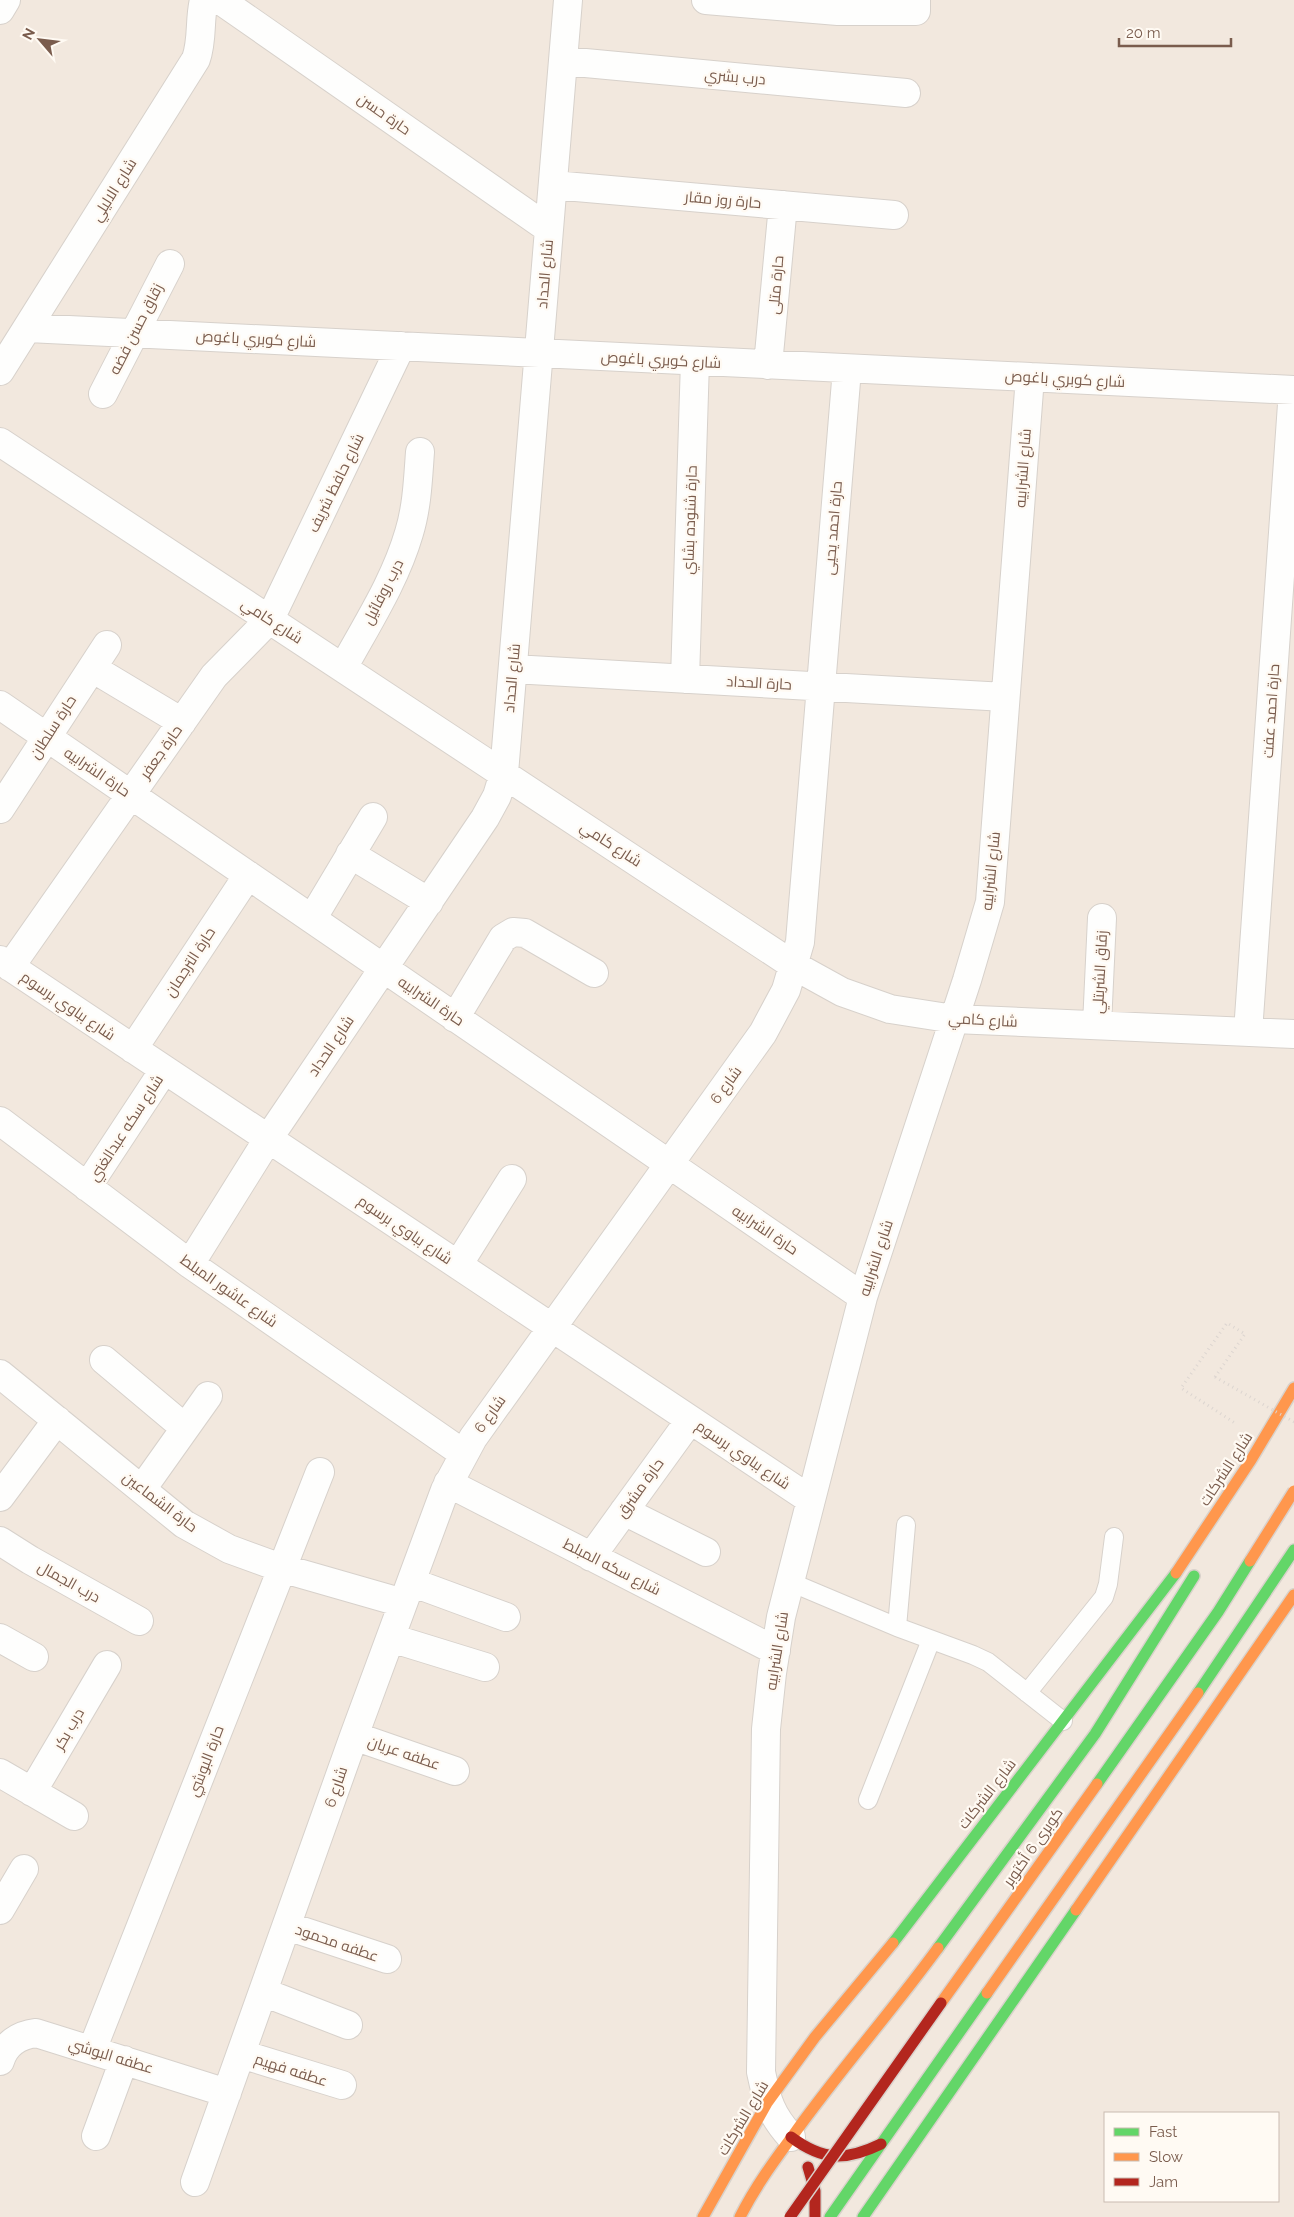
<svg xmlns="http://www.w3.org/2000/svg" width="1294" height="2217" viewBox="0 0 1294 2217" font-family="Raleway,Cairo,sans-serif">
<rect width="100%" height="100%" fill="#f9f5f0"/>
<path fill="#f2e8de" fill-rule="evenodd" d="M0 0H1294V2217H0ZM1105 2113H1278V2201H1105Z"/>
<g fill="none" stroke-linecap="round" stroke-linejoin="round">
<g stroke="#d7d1cb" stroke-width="20">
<path id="lane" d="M790 1582 897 1627 973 1655 988 1662 1063 1721
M897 1627 906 1525
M1027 1693 1104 1597 1108 1584 1114 1537
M868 1800 931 1640"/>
</g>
<g stroke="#d7d1cb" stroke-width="30">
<path id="street" d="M220 0 549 229
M706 0 838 11H916V0
M0 10 6 0
M564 61 906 93
M553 185 894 215
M28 328 1294 390
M768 365 783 205
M0 371 196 59C203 39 199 20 204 0
M103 394 170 264
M0 442 793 965 842 992 890 1009 954 1019 1294 1034
M92 668 182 722
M343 668C367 624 395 581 409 533 417 507 418 479 420 452
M513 669 1005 697
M685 679 695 361
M0 705 863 1297
M0 809 107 645
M350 854 429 902
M312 919 373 817
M0 960 811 1500
M10 967 214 676 270 619 401 346
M455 1018 503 938 513 932 525 933 594 973
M1097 1025 1102 918
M1248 1032 1293 390
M133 1049 248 875
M0 1121 190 1264 464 1454
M87 1187 164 1070
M190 1264 268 1139 485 818 497 796 504 773 568 0
M458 1265 512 1179
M104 1360 185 1428
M0 1374 184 1524 229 1549 281 1568 403 1603
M448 1483 776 1651
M142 1489 208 1396
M0 1497 57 1420
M624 1511 706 1552
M0 1541 30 1560 139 1621
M591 1557 690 1420
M411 1582 506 1617
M0 1638 34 1657
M391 1638 485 1667
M354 1736 455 1771
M0 1773 74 1816
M32 1792 107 1665
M0 1910 24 1869
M287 1926 387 1959
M263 1992 348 2025
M92 2050 320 1472
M241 2054 342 2085
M0 2061C5 2044 19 2035 36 2033L227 2093
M96 2136 124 2060
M791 2137C771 2115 767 2101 761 2072L766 1729 772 1673 781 1617 863 1297 967 980 990 902 1030 377
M195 2182 354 1736 445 1490 473 1438 763 1033 786 990 800 942 847 369"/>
</g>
<g stroke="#d9d2cb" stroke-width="14">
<path id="fast" d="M1198 1693 1294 1550
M893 1943 1176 1573
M938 1948 1095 1734 1194 1576
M830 2217 987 1993
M863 2217 1076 1910"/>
</g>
<g stroke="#d9d2cb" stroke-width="14">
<path id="slow" d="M1176 1573 1251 1460 1294 1388
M1076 1910 1294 1595
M987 1993 1198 1693
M703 2217 767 2103 815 2037 893 1943
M740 2217C755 2187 774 2161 794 2134 840 2070 892 2011 938 1948"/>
</g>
<g stroke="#d9d2cb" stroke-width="14">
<path id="jam" d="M791 2137C823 2161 846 2161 881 2144
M808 2167 815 2191V2217"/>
</g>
<path stroke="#dcd5d0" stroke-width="3" stroke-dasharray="1 4" stroke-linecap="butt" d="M1215 1377 1245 1334 1227 1323 1181 1388 1235 1423"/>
<use href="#lane" stroke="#fefefd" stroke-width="18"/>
<use href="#street" stroke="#fefefd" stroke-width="28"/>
<use href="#fast" stroke="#63d668" stroke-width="11"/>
<use href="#slow" stroke="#ff974d" stroke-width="11"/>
<use href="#jam" stroke="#b3261e" stroke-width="11"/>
<g stroke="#dad1cc" stroke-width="14" stroke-linecap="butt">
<path id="fast-bridge" d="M1097 1784 1218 1612 1250 1561"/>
</g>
<g stroke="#dad1cc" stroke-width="14" stroke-linecap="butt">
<path id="slow-bridge" d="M1250 1561 1294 1491
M941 2003 1097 1784"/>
</g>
<g stroke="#dad1cc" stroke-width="14" stroke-linecap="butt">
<path id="jam-bridge" d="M790 2217 941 2003"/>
</g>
<path stroke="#dcd5d0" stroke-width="3" stroke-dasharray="1 4" stroke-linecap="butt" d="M1215 1377 1294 1422"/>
<use href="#fast-bridge" stroke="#63d668" stroke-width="11"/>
<use href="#slow-bridge" stroke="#ff974d" stroke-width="11"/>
<use href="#jam-bridge" stroke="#b3261e" stroke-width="11"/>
</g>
<g text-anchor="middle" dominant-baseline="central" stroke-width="4.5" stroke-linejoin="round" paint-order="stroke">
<g font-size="15" fill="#7a5c4d" stroke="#fffaf3">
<text transform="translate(735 77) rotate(5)">درب بشري</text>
<text transform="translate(384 114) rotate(35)">حارة حسن</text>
<text transform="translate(114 190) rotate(-58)">شارع الاليلي</text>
<text transform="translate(723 200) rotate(5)">حارة روز مقار</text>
<text transform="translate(545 274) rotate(-85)">شارع الحداد</text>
<text transform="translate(776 285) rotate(-85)">حارة متلى</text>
<text transform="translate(136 329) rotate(-63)">زقاق حسن فضه</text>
<text transform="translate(256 339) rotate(3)">شارع كوبري باغوص</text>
<text transform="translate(661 360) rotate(3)">شارع كوبري باغوص</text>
<text transform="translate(1065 379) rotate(3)">شارع كوبري باغوص</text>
<text transform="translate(1023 468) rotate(-86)">شارع الشرابيه</text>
<text transform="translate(336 483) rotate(-64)">شارع حافظ شريف</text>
<text transform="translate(690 520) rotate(-88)">حارة شنوده بشاي</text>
<text transform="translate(833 528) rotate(-85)">حارة احمد يحيى</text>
<text transform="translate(383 592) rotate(-63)">درب روفائيل</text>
<text transform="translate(272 621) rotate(33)">شارع كامي</text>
<text transform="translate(512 678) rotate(-85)">شارع الحداد</text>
<text transform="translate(759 683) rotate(3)">حارة الحداد</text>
<text transform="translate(1271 711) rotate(-86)">حارة احمد عفت</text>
<text transform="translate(53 727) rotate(-57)">حارة سلطان</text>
<text transform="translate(161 752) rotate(-55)">حارة جعفر</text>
<text transform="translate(97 772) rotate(34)">حارة الشرابيه</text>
<text transform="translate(611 844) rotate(33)">شارع كامي</text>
<text transform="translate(991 871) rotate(-84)">شارع الشرابيه</text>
<text transform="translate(190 962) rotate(-57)">حارة الترجمان</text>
<text transform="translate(1100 972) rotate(-87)">زقاق الشربتلي</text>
<text transform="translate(431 1001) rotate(34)">حارة الشرابيه</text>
<text transform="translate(68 1006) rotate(34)">شارع بباوي برسوم</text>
<text transform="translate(983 1020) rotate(3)">شارع كامي</text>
<text transform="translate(331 1046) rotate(-56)">شارع الحداد</text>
<text transform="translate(726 1085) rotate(-54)">شارع 6</text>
<text transform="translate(126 1128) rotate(-57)">شارع سكه عبدالغني</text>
<text transform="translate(405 1230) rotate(34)">شارع بباوي برسوم</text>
<text transform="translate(765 1230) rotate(34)">حارة الشرابيه</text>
<text transform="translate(876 1258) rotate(-72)">شارع الشرابيه</text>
<text transform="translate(229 1291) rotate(35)">شارع عاشور المبلط</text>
<text transform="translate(490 1414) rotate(-54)">شارع 6</text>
<text transform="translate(743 1455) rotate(34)">شارع بباوي برسوم</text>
<text transform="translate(1226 1469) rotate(-57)">شارع الشركات</text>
<text transform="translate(640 1488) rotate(-54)">حارة مشرق</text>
<text transform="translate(160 1502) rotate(37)">حارة الشماعين</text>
<text transform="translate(612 1567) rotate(27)">شارع سكه المبلط</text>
<text transform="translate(69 1582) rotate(29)">درب الجمال</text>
<text transform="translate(777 1651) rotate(-81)">شارع الشرابيه</text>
<text transform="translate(69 1729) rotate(-60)">درب بكر</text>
<text transform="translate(404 1753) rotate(19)">عطفه عريان</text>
<text transform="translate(206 1761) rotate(-69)">حارة البوشي</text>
<text transform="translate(336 1787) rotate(-71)">شارع 6</text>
<text transform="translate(987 1794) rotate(-52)">شارع الشركات</text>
<text transform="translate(1033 1847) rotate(-55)">كوبرى 6 أكتوبر</text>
<text transform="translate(337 1943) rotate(19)">عطفه محمود</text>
<text transform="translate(111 2056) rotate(17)">عطفه البوشي</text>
<text transform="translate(291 2070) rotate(18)">عطفه فهيم</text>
<text transform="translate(743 2118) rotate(-59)">شارع الشركات</text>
</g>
</g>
<rect x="1104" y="2112" width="175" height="90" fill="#fffaf3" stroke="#cabbb1"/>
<rect x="1114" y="2128" width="25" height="8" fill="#63d668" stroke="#cabbb1"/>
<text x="1149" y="2137" font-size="15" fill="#7a5c4d">Fast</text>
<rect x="1114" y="2153" width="25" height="8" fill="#ff974d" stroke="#cabbb1"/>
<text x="1149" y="2162" font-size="15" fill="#7a5c4d">Slow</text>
<rect x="1114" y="2178" width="25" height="8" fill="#b3261e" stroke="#cabbb1"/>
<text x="1149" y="2187" font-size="15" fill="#7a5c4d">Jam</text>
<g transform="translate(40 40) rotate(298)" stroke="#fffaf3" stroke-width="4" paint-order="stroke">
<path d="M0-4L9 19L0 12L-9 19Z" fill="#7a5c4d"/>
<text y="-8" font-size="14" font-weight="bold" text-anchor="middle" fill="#7a5c4d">N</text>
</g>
<path d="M1119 38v8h112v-8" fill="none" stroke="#7a5c4d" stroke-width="2.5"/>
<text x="1126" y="38" font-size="15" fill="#7a5c4d" stroke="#fffaf3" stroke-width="4" paint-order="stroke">20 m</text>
</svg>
